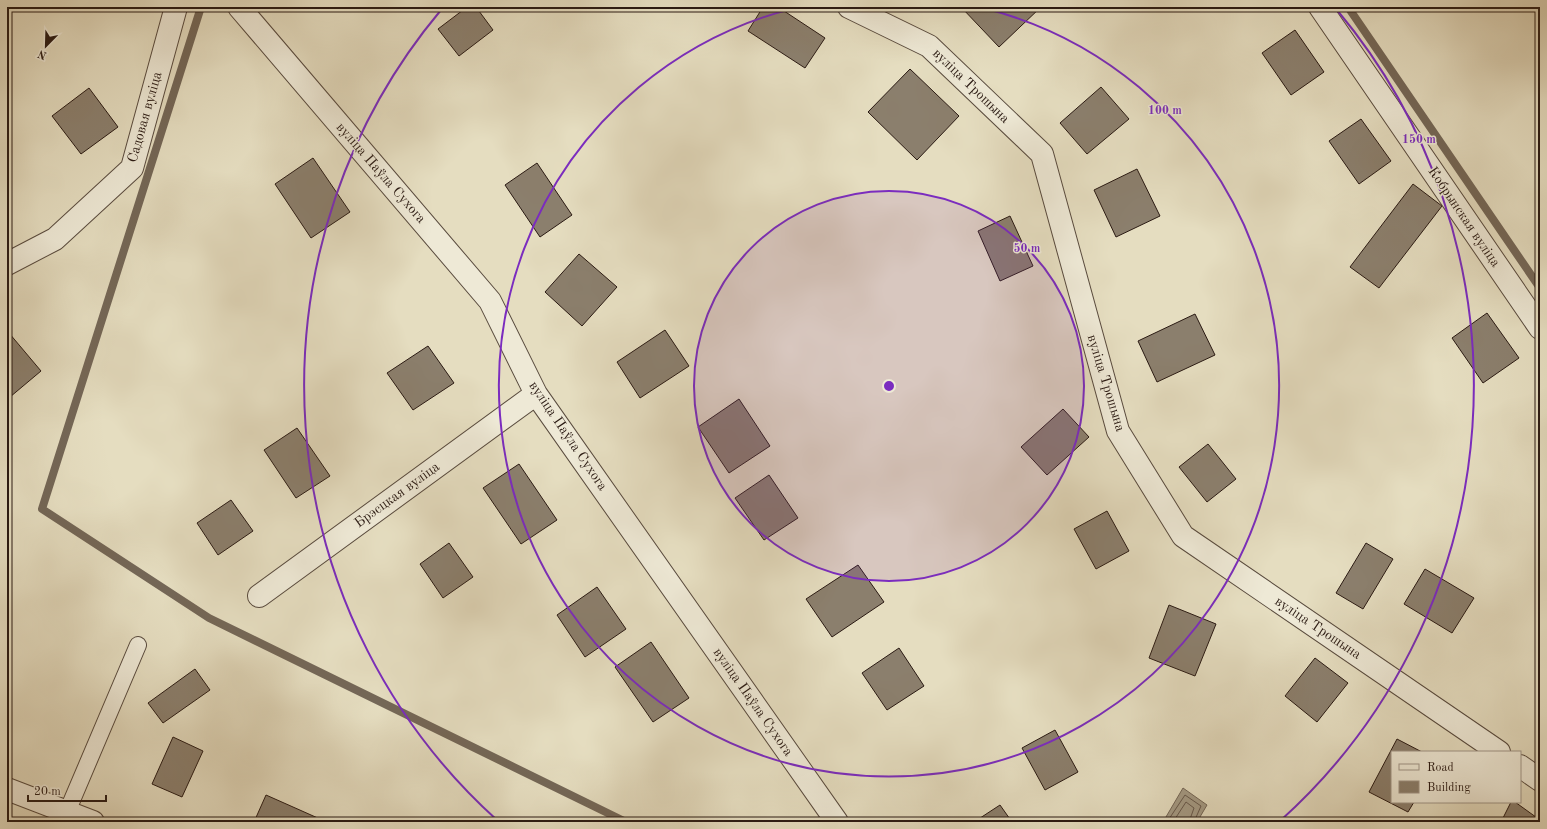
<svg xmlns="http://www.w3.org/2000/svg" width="1547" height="829" viewBox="0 0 1547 829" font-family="'Old Standard TT',serif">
<rect width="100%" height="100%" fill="#e5ddc0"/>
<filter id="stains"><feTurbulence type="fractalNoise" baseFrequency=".005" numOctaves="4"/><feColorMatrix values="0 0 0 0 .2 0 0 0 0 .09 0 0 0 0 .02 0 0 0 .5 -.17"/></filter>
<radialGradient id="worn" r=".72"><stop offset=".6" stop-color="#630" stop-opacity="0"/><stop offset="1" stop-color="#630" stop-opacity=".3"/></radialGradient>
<path fill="#a59b85" stroke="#746757" d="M1183 788 1207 805 1197 822H1163Z"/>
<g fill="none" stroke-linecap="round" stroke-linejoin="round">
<path stroke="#685a4c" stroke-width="1" d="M1167 822 1185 795 1201 806 1194 822
M1173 822 1186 802 1194 808 1189 822"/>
<path stroke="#746757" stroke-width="8" d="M201 7 42 509 209 618 626 822
M1348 7 1540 288"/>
</g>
<path fill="#8b7f6d" stroke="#2a1a13" d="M467 7H476L493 30 459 56 438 29Z
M763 7H778L825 38 805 68 748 31Z
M961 7H1041L999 47Z
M1295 30 1324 72 1291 95 1262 53Z
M910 69 959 116 917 160 868 112Z
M1101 87 1129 119 1087 154 1060 123Z
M89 88 118 127 81 154 52 116Z
M1361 119 1391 161 1359 184 1329 141Z
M313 158 350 212 311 238 275 184Z
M537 163 572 215 540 237 505 185Z
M1137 169 1160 216 1116 237 1094 190Z
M1413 184 1442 206 1379 288 1350 267Z
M1010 216 1033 266 1000 281 978 231Z
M579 254 617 287 582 326 545 292Z
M1487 313 1519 358 1483 383 1452 338Z
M1195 314 1215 355 1157 382 1138 341Z
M665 330 689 366 640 398 617 362Z
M9 333 41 371 10 397 7 393V335Z
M428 346 454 383 413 410 387 373Z
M739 399 770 446 729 473 698 427Z
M1063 409 1089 437 1047 475 1021 447Z
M297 428 330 476 296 498 264 450Z
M1208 444 1236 479 1207 502 1179 467Z
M519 464 557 520 521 544 483 488Z
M769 475 798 518 764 540 735 498Z
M231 500 253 531 218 555 197 523Z
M1107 511 1129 551 1096 569 1074 529Z
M449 543 473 577 443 598 420 564Z
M1366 543 1393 559 1363 609 1336 593Z
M858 565 884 602 832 637 806 599Z
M1425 569 1474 598 1452 633 1404 604Z
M597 587 626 629 585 657 557 615Z
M1169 605 1216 624 1195 676 1149 658Z
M651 642 689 698 653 722 615 667Z
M899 648 924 686 887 710 862 673Z
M1315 658 1348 683 1317 722 1285 696Z
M195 669 210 690 163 723 148 703Z
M1055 730 1078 772 1045 790 1022 748Z
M173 737 203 751 182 797 152 784Z
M1397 739 1422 752H1392V802H1414L1408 812 1369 792Z
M266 795 320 819 319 822H254Z
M1511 802H1515L1540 820V822H1501Z
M1000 805 1012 822H974Z"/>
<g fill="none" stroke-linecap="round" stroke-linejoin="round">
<g stroke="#594b3e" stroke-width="18">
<path id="lane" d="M67 812 138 645"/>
</g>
<g stroke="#594b3e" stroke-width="24">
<path id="street" d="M239 7 490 301 536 394 837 822
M849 7 929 46 1042 154 1118 431 1183 536 1499 752
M1320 7 1540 328
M7 264 55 239 132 168 176 7
M259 596 536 394
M1520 766 1540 780
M7 789 93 822"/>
</g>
<use href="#lane" stroke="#eee9d6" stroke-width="16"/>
<use href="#street" stroke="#eee9d6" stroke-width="22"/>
</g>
<circle cx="889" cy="386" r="195" fill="#7b2cbf" fill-opacity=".12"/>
<g fill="none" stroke="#7b2cbf" stroke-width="2">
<circle cx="889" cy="386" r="195"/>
<path d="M983 8A390 390 0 1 1 795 8"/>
<path d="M498 821A585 585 0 0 1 441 10M1337 10A585 585 0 0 1 1280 821"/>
</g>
<g text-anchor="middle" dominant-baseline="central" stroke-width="3" stroke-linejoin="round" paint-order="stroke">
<g font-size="14" fill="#2a1a13" stroke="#eee9d6">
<text transform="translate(971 86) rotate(44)">вуліца Трошына</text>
<text transform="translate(145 117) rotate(-74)">Садовая вуліца</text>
<text transform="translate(381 173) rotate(49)">вуліца Паўла Сухога</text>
<text transform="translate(1464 217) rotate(56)">Кобрынская вуліца</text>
<text transform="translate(1106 383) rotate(73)">вуліца Трошына</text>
<text transform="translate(568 436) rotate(56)">вуліца Паўла Сухога</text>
<text transform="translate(397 495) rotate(-36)">Брэсцкая вуліца</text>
<text transform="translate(1318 628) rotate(34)">вуліца Трошына</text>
<text transform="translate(753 702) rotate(55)">вуліца Паўла Сухога</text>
</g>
</g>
<circle cx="889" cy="386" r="6" fill="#7b2cbf" stroke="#eee9d6" stroke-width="2"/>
<g font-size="12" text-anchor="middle" font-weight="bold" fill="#7b2cbf" stroke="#eee9d6" stroke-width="3" stroke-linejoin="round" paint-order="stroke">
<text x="1165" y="114">100 m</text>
<text x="1419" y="143">150 m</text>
<text x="1027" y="252">50 m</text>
</g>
<rect width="1547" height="829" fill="none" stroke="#e5ddc0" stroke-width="24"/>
<rect x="8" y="8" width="1531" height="813" fill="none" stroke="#2a1a13" stroke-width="2"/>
<rect x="12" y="12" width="1523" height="805" fill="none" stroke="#2a1a13"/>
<rect x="1391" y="751" width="130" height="52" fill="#eee9d6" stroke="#a09688"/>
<rect x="1399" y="764" width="20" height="6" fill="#eee9d6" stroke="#a09688"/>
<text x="1427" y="771" font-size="12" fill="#2a1a13">Road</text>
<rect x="1399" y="781" width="20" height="12" fill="#8b7f6d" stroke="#a09688"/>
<text x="1427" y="791" font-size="12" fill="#2a1a13">Building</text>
<g transform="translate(46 46) rotate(203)" stroke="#eee9d6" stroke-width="3" paint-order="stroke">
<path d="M0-3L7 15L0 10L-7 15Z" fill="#2a1a13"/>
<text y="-6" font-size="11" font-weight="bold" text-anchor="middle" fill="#2a1a13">N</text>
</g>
<path d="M28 795v6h78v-6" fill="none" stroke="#2a1a13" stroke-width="2"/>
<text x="34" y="795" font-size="12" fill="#2a1a13" stroke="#eee9d6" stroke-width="3" paint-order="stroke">20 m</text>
<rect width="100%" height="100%" filter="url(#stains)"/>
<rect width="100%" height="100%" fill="url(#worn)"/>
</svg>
